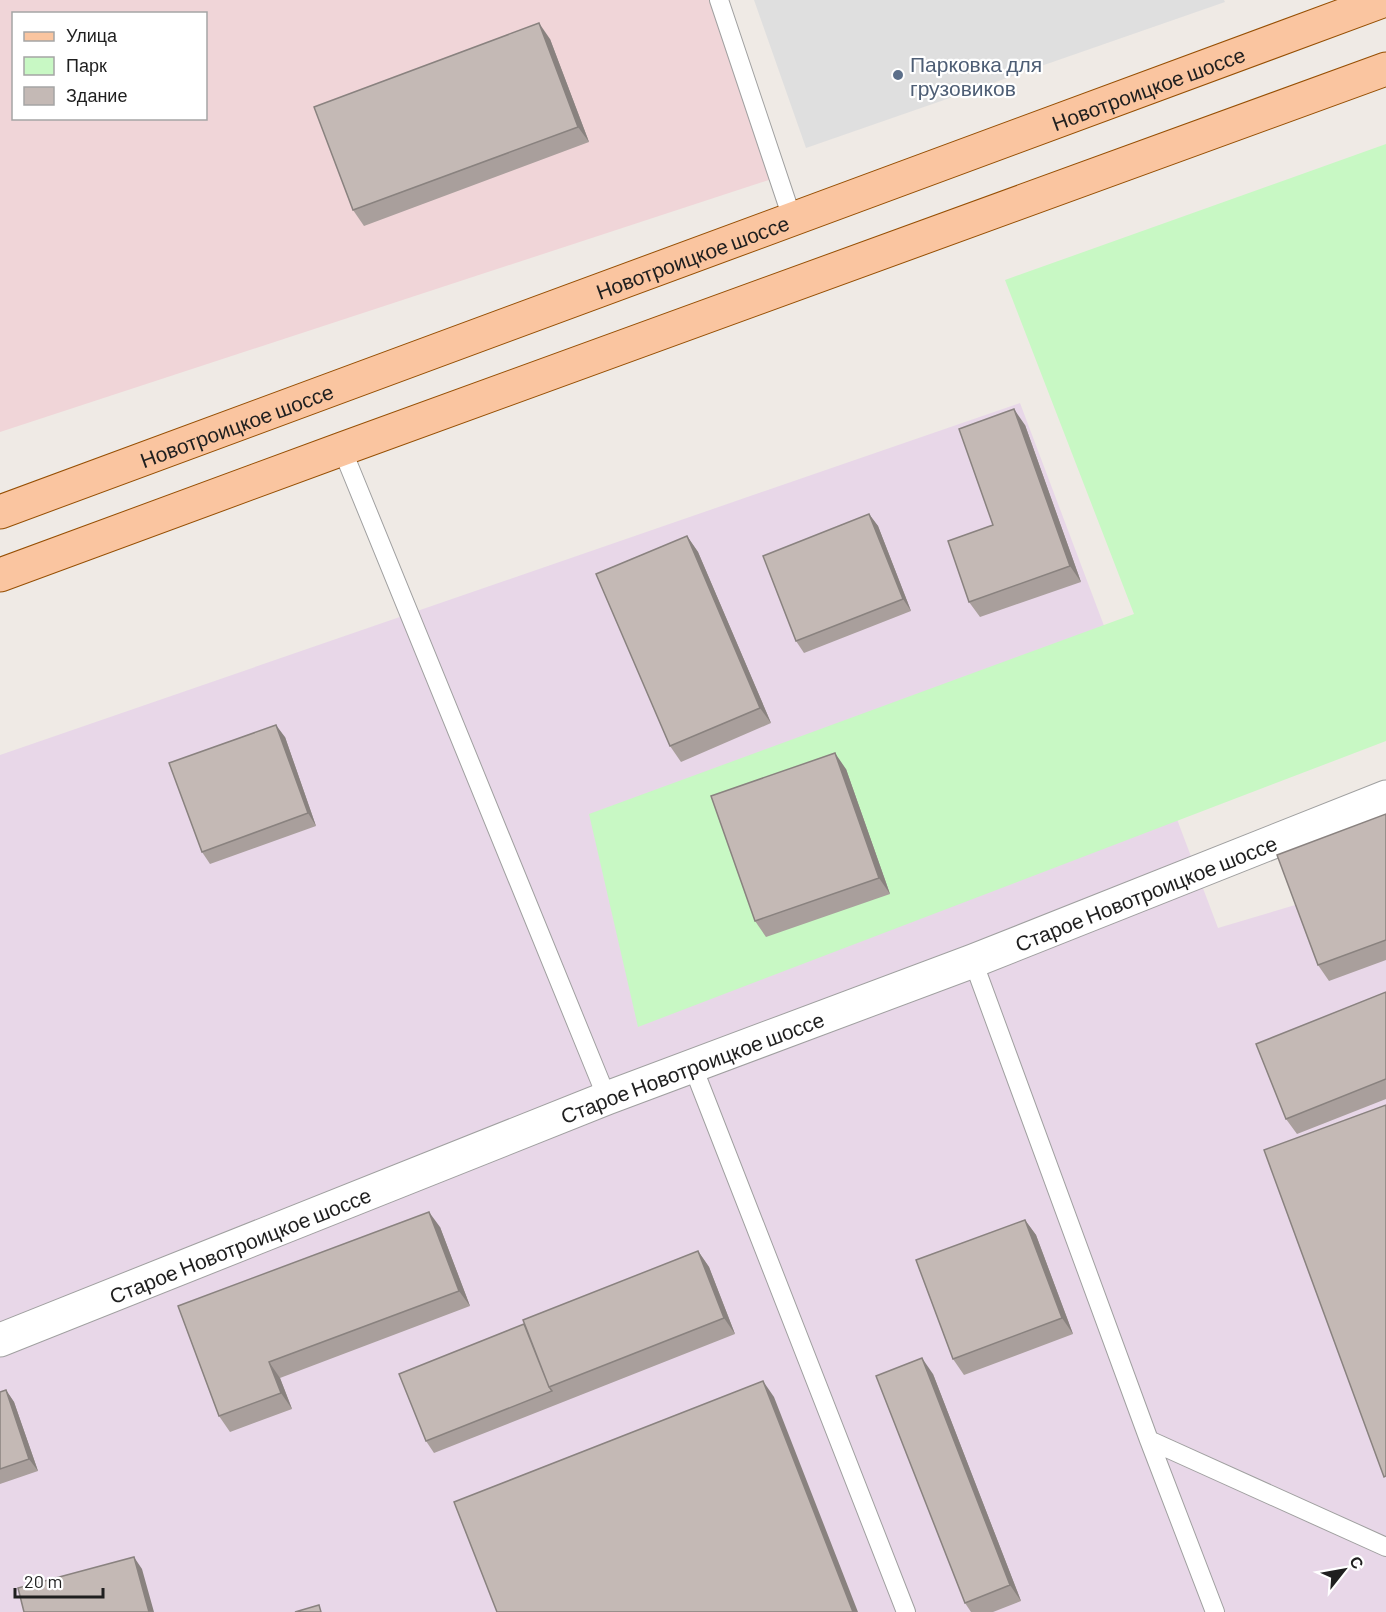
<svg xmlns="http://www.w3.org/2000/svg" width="1386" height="1612" viewBox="0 0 1386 1612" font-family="Barlow,sans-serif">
<rect width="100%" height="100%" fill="#efeae5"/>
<path fill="#f0d5d8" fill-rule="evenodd" d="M0 0H715L781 176 0 432ZM14 14H206V118H14Z"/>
<path fill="#e8d7e8" d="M1020 403 1218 928 1386 878V1612H0V755Z"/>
<path fill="#c8f8c4" d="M1386 144V741L638 1027 589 814 1134 614 1005 280Z"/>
<path fill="#dfdfdf" d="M754 0H1224L1225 2 806 148Z"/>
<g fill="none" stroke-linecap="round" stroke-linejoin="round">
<g stroke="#a0a0a0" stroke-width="20">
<path id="service" d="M719 0 792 218
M342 449 607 1098
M973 961 1149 1440 1215 1612
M693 1067 906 1612
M1149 1440 1386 1547"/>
</g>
<g stroke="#a0a0a0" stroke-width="35">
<g id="minor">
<path id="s1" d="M0 1340 607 1098 973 961 1386 797"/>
</g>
</g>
<g stroke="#964f03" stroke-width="35">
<g id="primary">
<path id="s2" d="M0 512 1385 0"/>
<path d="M0 575 342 449 1386 69"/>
</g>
</g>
<use href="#service" stroke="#fff" stroke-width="18"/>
<use href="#minor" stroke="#fff" stroke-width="33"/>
<use href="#primary" stroke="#fac5a0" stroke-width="33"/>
</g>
<path fill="#a99f9c" d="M550 39 589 142 364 226 353 210Z
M1025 425 1081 582 980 617 969 602Z
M869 514 878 526 911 611 804 653 796 641Z
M687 536 698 552 771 723 681 762 670 746Z
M285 737 316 826 210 864 202 852Z
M846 769 890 894 766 937 755 921Z
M1386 814V960L1329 981 1318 965Z
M1386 992V1099L1297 1134 1286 1119Z
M1025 1220 1036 1235 1073 1334 964 1375 953 1359Z
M440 1227 470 1306 280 1378 292 1409 230 1432 219 1416 178 1306Z
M698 1251 709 1267 735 1334 434 1453 426 1441 524 1324Z
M933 1374 1021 1601 993 1612H971L965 1603Z
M6 1390 14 1402 38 1471 0 1484V1392Z"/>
<path fill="#89827f" d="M539 23 550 39 589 142 578 127Z
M1014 409 1025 425 1081 582 1070 566Z
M869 514 878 526 911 611 903 599Z
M687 536 698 552 771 723 760 708Z
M276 725 285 737 316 826 308 813Z
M835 753 846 769 890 894 879 878Z
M429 1212 440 1227 470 1306 459 1291Z
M1025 1220 1036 1235 1073 1334 1062 1318Z
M698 1251 709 1267 735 1334 724 1318Z
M922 1358 933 1374 1021 1601 1010 1585Z
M269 1362 280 1378 292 1409 281 1393Z
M763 1381 774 1397 858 1612H853Z
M6 1390 14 1402 38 1471 29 1459Z
M134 1557 142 1569 154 1612H149Z"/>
<path fill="#c4b9b5" stroke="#89827f" stroke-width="1.5" d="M539 23 578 127 353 210 314 107Z
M1014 409 1070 566 969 602 948 541 993 525 959 429Z
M869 514 903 599 796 641 763 556Z
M687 536 760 708 670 746 596 574Z
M276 725 308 813 202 852 169 763Z
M835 753 879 878 755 921 711 796Z
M1386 814V940L1318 965 1277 855Z
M1386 992V1079L1286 1119 1256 1044Z
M1386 1105V1476L1384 1477 1264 1150Z
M429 1212 459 1291 269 1362 281 1393 219 1416 178 1306Z
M1025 1220 1062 1318 953 1359 916 1260Z
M698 1251 724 1318 549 1387 523 1320Z
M524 1324 549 1387 552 1391 426 1441 399 1374Z
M922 1358 1010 1585 965 1603 876 1376Z
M763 1381 853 1612H497L454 1502Z
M6 1390 29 1459 0 1469V1392Z
M134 1557 149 1612H24L18 1588Z
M319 1605 321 1612H295Z"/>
<circle fill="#5c6f8a" stroke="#fff" stroke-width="2" cx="898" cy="75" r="6"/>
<g text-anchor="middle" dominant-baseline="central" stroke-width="4.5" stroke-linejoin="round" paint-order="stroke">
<g font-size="21" fill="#4e5e75" stroke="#fff" text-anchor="start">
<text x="910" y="63">Парковка для<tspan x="910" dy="24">грузовиков</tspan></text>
</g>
<g font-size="21" fill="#1f1f1f" stroke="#fff">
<text stroke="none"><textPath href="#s2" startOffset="1224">Новотроицкое шоссе</textPath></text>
<text stroke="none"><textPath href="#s2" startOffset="738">Новотроицкое шоссе</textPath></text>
<text stroke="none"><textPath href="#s2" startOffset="252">Новотроицкое шоссе</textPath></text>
<text stroke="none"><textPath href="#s1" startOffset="1230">Старое Новотроицкое шоссе</textPath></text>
<text stroke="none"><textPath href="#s1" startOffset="744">Старое Новотроицкое шоссе</textPath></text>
<text stroke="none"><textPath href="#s1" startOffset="258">Старое Новотроицкое шоссе</textPath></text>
</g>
</g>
<rect x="12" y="12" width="195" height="108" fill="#ffffff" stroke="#a5a5a5" stroke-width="1.5"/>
<rect x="24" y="32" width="30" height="9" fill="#fac5a0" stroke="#a5a5a5" stroke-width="1.5"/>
<text x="66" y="42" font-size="18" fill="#1f1f1f">Улица</text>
<rect x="24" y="57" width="30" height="18" fill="#c8f8c4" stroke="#a5a5a5" stroke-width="1.5"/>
<text x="66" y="72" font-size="18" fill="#1f1f1f">Парк</text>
<rect x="24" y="87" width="30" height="18" fill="#c4b9b5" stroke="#a5a5a5" stroke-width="1.5"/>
<text x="66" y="102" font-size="18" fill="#1f1f1f">Здание</text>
<g transform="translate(1344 1570) rotate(59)" stroke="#ffffff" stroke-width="4.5" paint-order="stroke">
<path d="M0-4.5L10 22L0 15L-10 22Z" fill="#1f1f1f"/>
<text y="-9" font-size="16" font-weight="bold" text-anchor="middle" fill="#1f1f1f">С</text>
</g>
<path d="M15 1588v9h88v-9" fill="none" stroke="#1f1f1f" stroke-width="3"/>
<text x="24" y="1588" font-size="18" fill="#1f1f1f" stroke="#ffffff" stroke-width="4.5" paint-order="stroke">20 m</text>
</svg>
